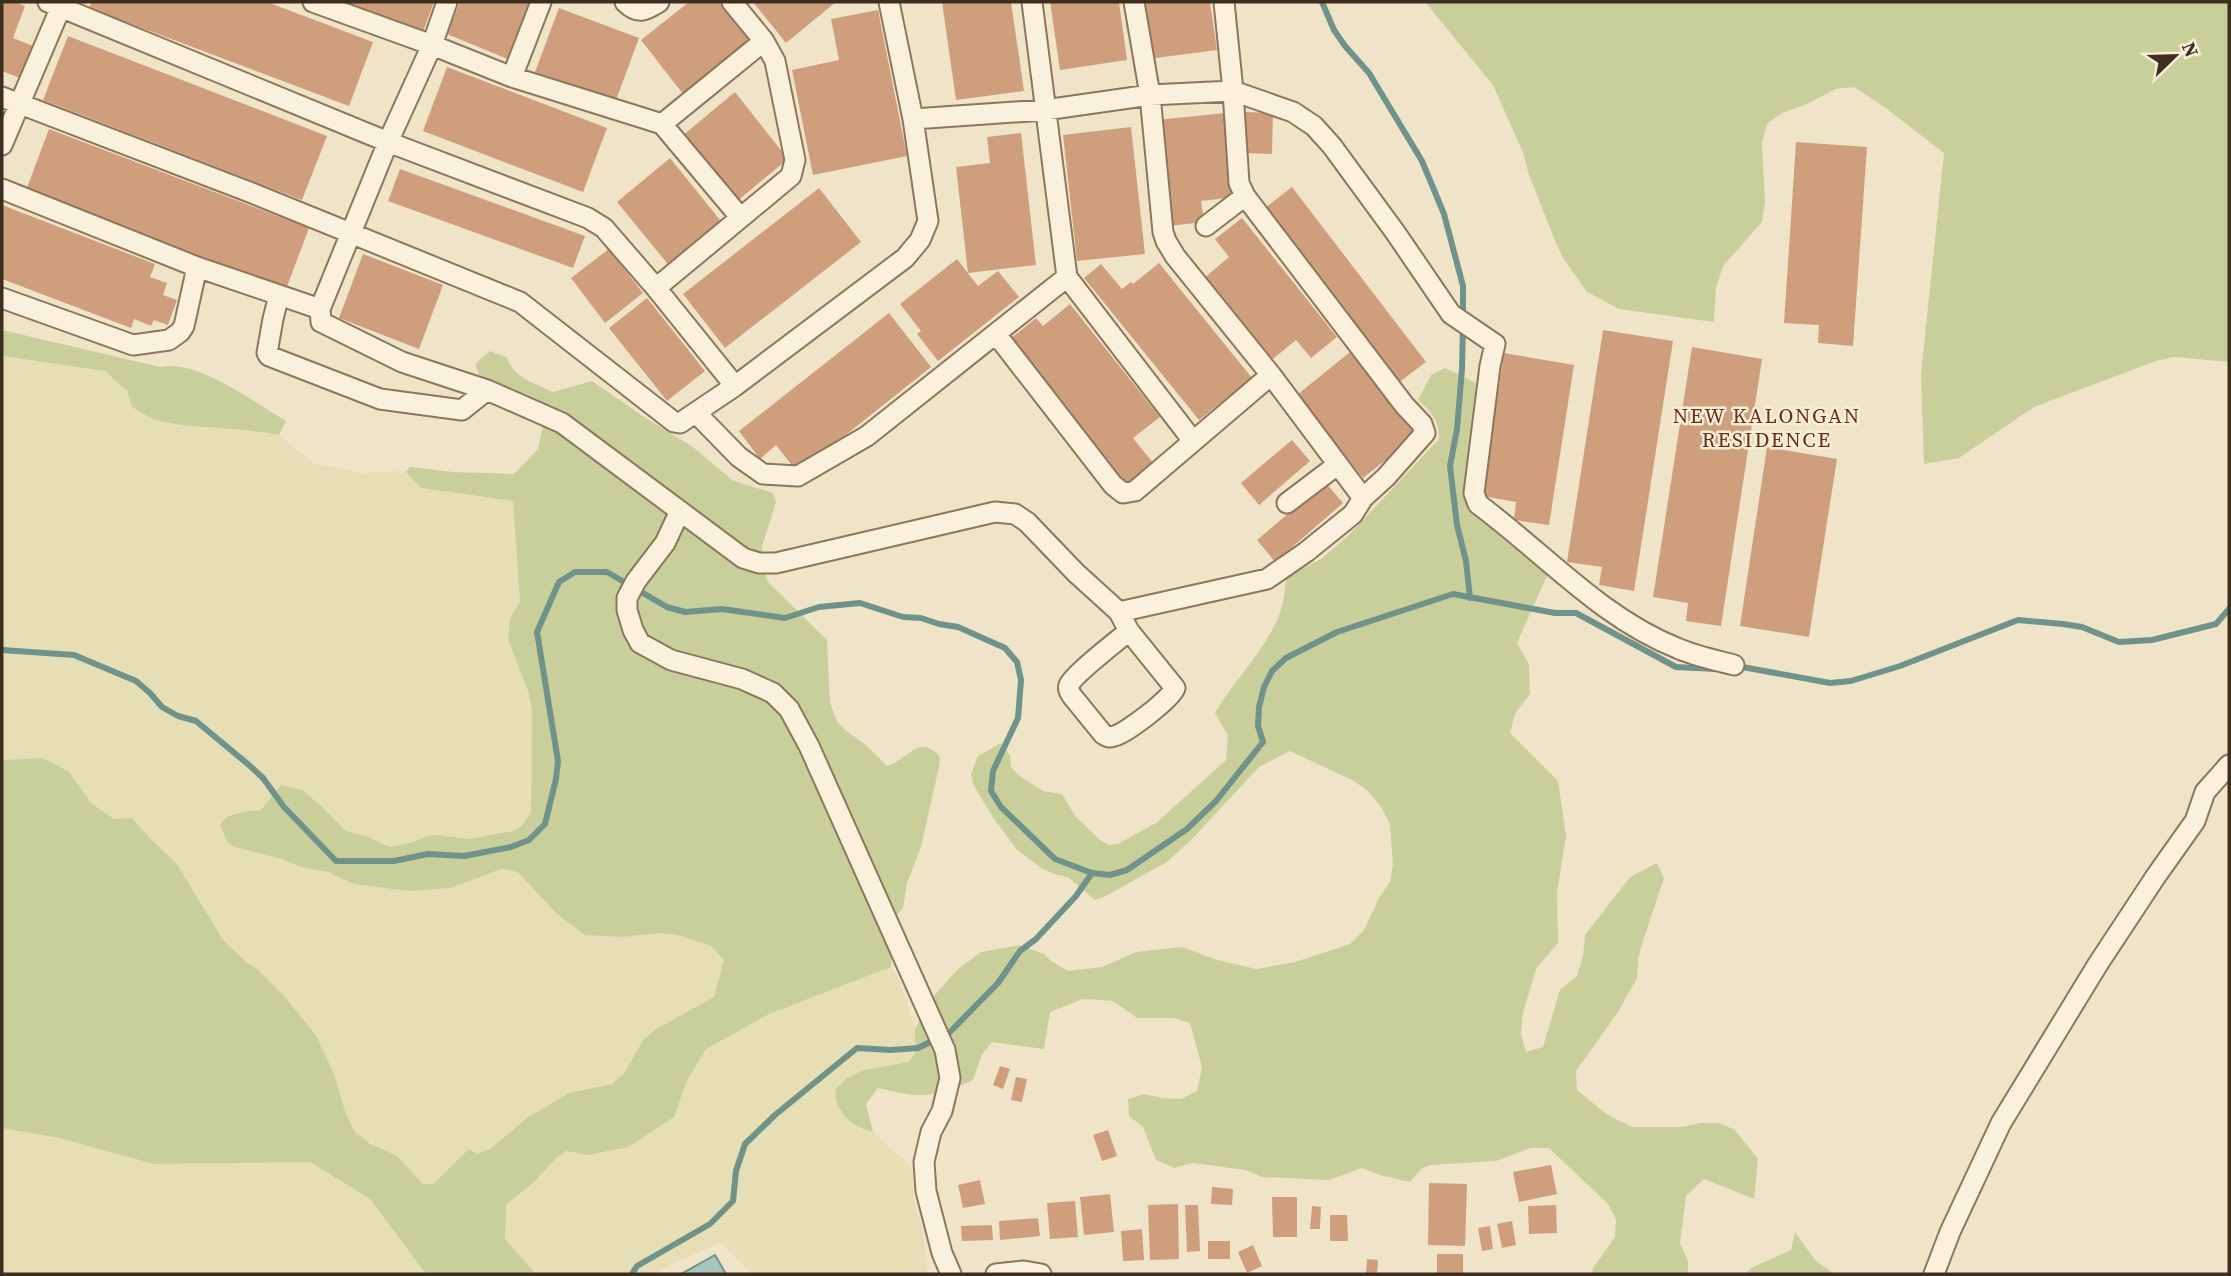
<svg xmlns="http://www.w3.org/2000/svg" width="2231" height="1276" viewBox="0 0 2231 1276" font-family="'Source Serif 4',serif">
<rect width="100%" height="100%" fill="#f0e4c8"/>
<path fill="#e6deb5" d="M2 356 105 371 127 391 132 407 166 423 260 431 279 435 313 463 361 473 402 471 406 472 422 488 513 501 520 602 510 618 508 639 528 691 532 709 531 813 522 825 513 831 469 839 437 835 390 847 366 836 346 831 319 804 302 790 261 810 234 813 235 847 282 859 300 867 328 872 353 884 409 891 451 888 501 869 519 872 556 913 622 937 660 933 678 935 711 946 724 960 714 997 658 1028 643 1040 625 1072 612 1084 569 1093 527 1118 490 1149 477 1154 469 1150 433 1184H423L397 1156 360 1137 354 1131 345 1111 334 1074 317 1037 256 968 247 964 223 940 177 864 152 840 140 825 114 819 91 803 67 771 43 758 2 760Z
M891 967 899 980 915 1029V1053L909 1062 864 1070 839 1110 861 1130 873 1132 910 1166 913 1176V1195L923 1233 928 1274H752L721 1242 676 1262 655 1274H536L505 1239 506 1205 533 1183 556 1158 566 1151 588 1155 674 1117 687 1081 706 1049 769 1014Z
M2 1128 59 1138 154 1164 310 1162 370 1199 426 1274H2Z"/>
<path fill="#c9cf9b" d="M1425 2H2229V362L2174 357 2156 361 2034 407 1959 458 1924 464 1921 374 1944 153 1887 109 1854 87 1836 89 1805 105 1782 113 1767 124 1762 143 1765 202 1762 222 1723 266 1716 287 1714 322 1619 309 1587 292 1563 258 1555 241 1528 172 1524 155 1493 85Z
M2 330 160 367C198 359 253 402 286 421L279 435C242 427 205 429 168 423 155 421 143 414 132 407L127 391 105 371 2 356Z
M490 351 507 357C513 378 535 383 553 392L592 381 644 417 693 447 732 480 773 493 776 502 762 547 767 581 827 640 830 703 837 721 844 729 867 746 887 766C909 759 919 733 940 757L939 767 921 847 907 883 903 908 895 917 891 967 769 1014 706 1049 687 1081 674 1117 628 1147 588 1155 566 1151 556 1158 533 1183 506 1205 505 1239 536 1274H426L370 1199 310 1162 154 1164 59 1138 2 1128V760L43 758 68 771 91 803 114 819 132 818 152 840 177 864 223 940 247 963 256 968 286 998 317 1037 334 1074 345 1111 354 1131 369 1143 397 1156 423 1184H433L469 1149 477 1154 490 1149 527 1118 569 1093 612 1084 625 1072 643 1040 658 1028 714 997 724 960 711 946 678 935 660 933 622 937 585 935 556 913 518 872 501 869 451 888 409 891 353 884 328 872 300 867 282 859 235 847 227 842 220 825C230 811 245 812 261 810L281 785 302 790 319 804 346 831 366 836 390 847 409 843 428 836 437 835 469 839 513 831 522 825 531 813 532 709 528 691 508 639 510 618 520 602 513 501 421 488 406 472 410 467 453 472 514 474 538 449 543 426 512 392 503 389 479 375 475 364Z
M1445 368 1476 383 1464 499 1476 510 1498 512 1539 540 1555 558 1517 643 1529 664 1530 694 1515 714 1510 733 1558 781 1566 836 1557 893 1558 943 1536 969 1523 1013 1521 1034 1526 1052 1543 1047 1560 990 1577 976 1583 956 1585 935 1630 877 1657 863 1664 878 1643 941 1638 959 1637 978 1618 1012 1576 1071 1577 1090 1606 1114 1632 1127H1681L1701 1123H1719L1735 1130 1758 1159 1754 1199 1704 1179 1686 1196 1680 1243 1688 1261V1274H1592L1593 1268 1615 1237 1616 1219 1608 1204 1549 1148H1531L1496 1161 1431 1165 1422 1168 1410 1182 1380 1175 1362 1168 1329 1180 1262 1177 1245 1170 1193 1163 1174 1168 1156 1160 1143 1127 1129 1116 1128 1099 1144 1094 1162 1098 1181 1099 1197 1091 1202 1067 1190 1023 1173 1018H1137L1113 1001 1083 999 1050 1012 1044 1049 992 1042 982 1054 973 1080C933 1099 920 1098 878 1088L866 1104 873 1132C852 1128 835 1111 835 1090L847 1078 864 1070 909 1062 915 1053V1029L932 998 958 969 981 952 1019 945 1044 954 1051 961 1068 971 1102 967 1136 952 1182 947 1217 960 1256 969 1295 962 1350 944 1364 930 1379 898 1390 882 1393 864 1390 825 1382 808 1369 792 1354 781 1290 751 1259 767 1192 839 1167 862 1104 897 1095 900 1069 878 1052 873 1043 869 1017 850 994 819 973 784 971 774 978 756 1001 743 1010 755 1011 767 1018 775 1043 791 1062 794 1076 817 1100 840 1109 845 1118 844 1156 823 1226 760 1228 735 1215 713C1235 678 1268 648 1281 610 1284 600 1285 588 1286 577L1321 559 1347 537 1439 439C1440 421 1431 411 1418 400L1431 375Z
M1795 1232 1815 1260 1834 1274H1745L1751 1268 1791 1250Z"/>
<path fill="#a9c4bc" stroke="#6f938a" stroke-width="2" d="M715 1255 726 1274H681Z"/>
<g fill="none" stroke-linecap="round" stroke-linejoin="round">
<path stroke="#6f938a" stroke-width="6" d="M1322 2 1334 30 1345 46 1369 73 1422 161 1444 214 1463 286V317
M1463 328 1462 369 1457 429 1450 466 1457 525 1466 561 1470 598
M2 650 74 655 136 681 150 693 162 707 178 716 196 721 249 765 263 778 284 807 336 861H394L428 854 464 856 511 847 529 840 545 824 556 779 558 761 537 632 559 582 575 572H607L667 607 685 612 722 609 785 618 819 607 860 603 903 617 921 618 939 624 958 627 1005 648 1017 662 1021 680 1018 718 993 771 991 791 1001 807 1055 859 1092 873 1110 875 1127 870 1187 829 1216 801 1263 742 1258 726 1259 707 1264 687 1272 671 1286 658 1337 632 1453 594 1555 613H1576L1676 667 1716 669
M1737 666 1830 683 1851 681 1900 666 2018 620 2063 624 2082 627 2119 642 2152 640 2216 624 2229 609
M632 1274 637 1266 710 1224 733 1201 736 1171 745 1144 775 1115 857 1048 891 1050 918 1048 950 1032 998 983 1020 951 1036 939 1076 896 1092 873"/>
</g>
<path fill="#cf9f7d" d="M2 2H14L25 6 13 38 33 46 20 78 2 71Z
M92 2H267L373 42 349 106 89 8Z
M343 2H434L423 32Z
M460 2H534L510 60 447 34Z
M689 2H719L750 41 683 94 641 40Z
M753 2H836L786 43Z
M942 2H1011L1024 91 956 100Z
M1050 2H1119L1127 60 1060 70Z
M1140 2H1210L1217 50 1148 59Z
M559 8 639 38 615 103 535 72Z
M878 10 907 156 813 175 792 70 839 60 831 19Z
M68 36 327 136 302 200 43 100Z
M447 67 607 128 583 192 423 131Z
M735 92 788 159 736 202 682 136Z
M1246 112 1273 113 1272 154 1244 153Z
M1225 113 1235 197 1201 201 1204 222 1169 226 1157 120Z
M1131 127 1145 254 1077 261 1063 135Z
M49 129 309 228 285 292 25 193Z
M1021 133 1036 265 968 273 956 167 990 163 987 137Z
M1796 142 1867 147 1853 346 1818 343 1819 325 1784 323Z
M670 158 724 225 671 268 617 202Z
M400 169 585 236 573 268 388 201Z
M1292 187 1426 362 1398 383 1265 208Z
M819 188 861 242 725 348 683 294Z
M2 205 155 264 150 277 167 283 163 295 177 300 168 325 154 320 151 326 134 319 131 328 2 279Z
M1242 218 1337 337 1311 358 1296 340 1269 362 1203 279 1229 257 1215 239Z
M609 249 643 293 605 323 571 278Z
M363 254 443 285 419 349 339 318Z
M957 259 978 286 998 271 1019 297 938 361 917 334 921 331 900 304Z
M1159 263 1252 378 1199 420 1084 278 1101 264 1122 289 1131 282 1133 284Z
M647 298 705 371 667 401 609 328Z
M1070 304 1160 417 1133 438 1154 464 1127 485 1010 339 1036 318 1043 326Z
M889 313 931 367 798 473 776 445 760 459 739 431Z
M1603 330 1673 341 1634 591 1599 585 1602 567 1567 562Z
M1692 347 1762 359 1721 626 1686 621 1688 603 1653 597Z
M1350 352 1417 435 1363 478 1297 395Z
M1504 353 1574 365 1549 525 1514 520 1516 502 1482 496Z
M1292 440 1310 461 1259 505 1241 483Z
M1767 447 1837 459 1809 637 1740 626Z
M1325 482 1343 503 1275 562 1257 540Z
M1000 1066 1010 1069 1003 1089 993 1085Z
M1016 1077 1027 1079 1022 1102 1011 1100Z
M1108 1130 1117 1156 1102 1161 1093 1135Z
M1551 1165 1557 1194 1519 1202 1513 1172Z
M980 1180 985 1204 963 1208 958 1185Z
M1429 1183 1467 1184 1465 1246 1428 1245Z
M1212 1187 1233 1189 1232 1205 1211 1204Z
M1110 1194 1114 1232 1084 1235 1080 1197Z
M1272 1197H1297V1237H1273Z
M1075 1201 1078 1237 1050 1239 1047 1203Z
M1178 1204 1179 1259 1150 1260 1148 1205Z
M1185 1205H1198L1200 1251 1187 1252Z
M1556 1205 1557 1233 1529 1234 1528 1206Z
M1312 1206 1321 1207 1320 1229H1310Z
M1330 1215H1347L1348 1241H1330Z
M1038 1218 1040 1236 1000 1240 999 1221Z
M1512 1221 1516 1245 1502 1248 1497 1224Z
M992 1225 993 1240 962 1241 961 1226Z
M1490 1226 1493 1249 1482 1251 1478 1228Z
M1142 1229 1144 1260 1123 1261 1121 1231Z
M1208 1241H1230V1259H1208Z
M1253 1245 1262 1266 1247 1273 1238 1252Z
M1437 1254H1463V1274H1437Z
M1367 1259 1378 1260 1377 1274H1366Z"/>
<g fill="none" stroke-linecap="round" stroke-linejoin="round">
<g stroke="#8d765c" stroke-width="23">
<path id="minor" d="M48 2 388 142 588 218 604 228 656 288 735 386
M313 2 432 45 512 77 662 124 740 217
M447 2 432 45 388 142 320 309 321 322 402 362 487 390 562 423 743 558 759 563H776L995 512 1015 514 1027 522 1076 573 1119 612 1267 579 1306 552 1353 514 1363 498 1386 477 1425 433 1422 424 1405 406 1245 196 1239 183 1233 91 1224 2
M625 2C638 15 645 11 659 2
M1134 2 1150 95 1163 232 1166 241 1175 256 1271 375 1363 498
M512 77 541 2
M2 97 252 193 520 302 674 422 680 423 735 386 905 258 920 240 928 221 913 119 889 2
M913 119 1045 110 1150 95 1233 91 1293 112 1314 126 1332 146 1395 232 1451 314 1495 344 1490 366 1474 493 1478 504C1543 552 1601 618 1677 648 1695 656 1715 660 1734 665
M662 124 764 41
M2 145 63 2
M2 189 197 267 320 309
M1206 226 1245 196
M1067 277 1193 441
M656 288 791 176 795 160 775 61 764 41 732 2
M279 295 273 319 267 353 269 356 380 399 462 410 487 390
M2 298 133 345 169 340 180 332 184 326 197 267
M996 334 1113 485 1123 493 1135 491 1271 375
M696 413 739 457 763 474 798 476 867 436 1067 277 1032 2
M1287 503 1337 465
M680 511 665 543 636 581 627 598V610L633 630 640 643 671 660 742 679 773 693 789 709 809 746 945 1050 950 1078 942 1111 931 1132 924 1162 926 1191 942 1253 951 1274
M1119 612 1129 631C1117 641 1074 674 1069 685 1067 690 1070 692 1072 696L1103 734C1108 737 1108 738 1114 736 1125 734 1171 699 1175 688L1129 631
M996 1274 1024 1271 1041 1274
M1934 1274 1950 1232 2001 1123 2098 964 2156 876 2195 821 2205 792 2229 765"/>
</g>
<use href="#minor" stroke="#faf1dc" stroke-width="19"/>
</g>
<g text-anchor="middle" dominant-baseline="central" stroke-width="5" stroke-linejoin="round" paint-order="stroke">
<g font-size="21" letter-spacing="2" fill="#6b2e1e" stroke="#f7eed8">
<text x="1767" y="415">NEW KALONGAN<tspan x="1767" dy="24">RESIDENCE</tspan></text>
</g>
</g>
<rect width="2231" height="1276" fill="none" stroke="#3d2e20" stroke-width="7"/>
<g transform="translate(2175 56) rotate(67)" stroke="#f7eed8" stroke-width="5" paint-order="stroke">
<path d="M0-5L12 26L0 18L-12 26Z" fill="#3d2e20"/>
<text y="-10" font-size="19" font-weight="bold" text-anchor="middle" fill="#3d2e20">N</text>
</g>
</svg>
